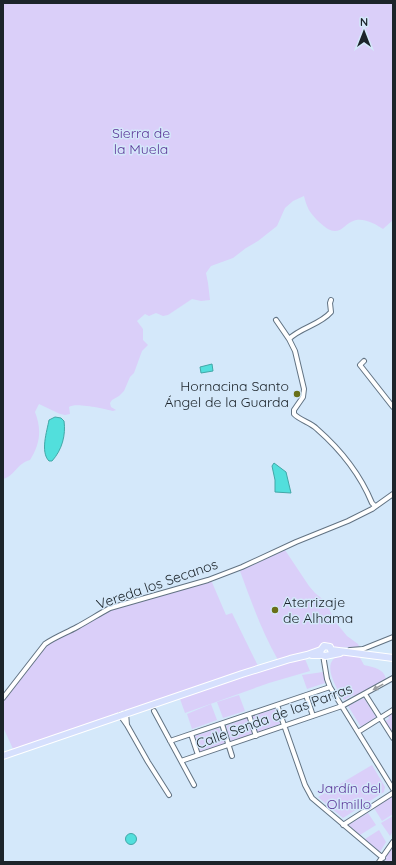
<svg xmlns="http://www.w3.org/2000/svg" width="396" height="865" viewBox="0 0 396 865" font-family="Quicksand,sans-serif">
<rect width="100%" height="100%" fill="#d4e8fa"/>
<path fill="#dacff9" d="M3 3H393V220L383 229C375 224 362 216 351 222 346 224 342 231 335 231 327 232 311 215 308 208 306 204 305 200 304 196L293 201 285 208 277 226 258 241 246 248 233 258 211 266 206 273 208 283 210 300 201 301 192 299 168 315 163 316 156 313 149 316 145 314 137 321 143 329V340L148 345 142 351 134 373 130 377 124 391 119 396 112 400 110 403 111 407 116 410 113 411C105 409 75 402 69 407L70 414 65 415 60 414 39 404 35 412C42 430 40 444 30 460 16 464 15 476 3 479Z
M285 550 309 586 315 593 326 602 334 620 338 625 347 636 358 644 360 648 335 647 326 643 322 645 316 650 278 660C262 632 251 601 240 571Z
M211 580 226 615 232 613 258 666 142 706 121 711 105 718 13 749 3 727V699L47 644 112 609Z
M342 655 359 656 364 665C373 667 386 669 386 681L355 698 353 695 344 700C337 689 318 660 342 655Z
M305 659 310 671 269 683 185 713 180 699 275 666 290 661Z
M323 672 325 683 307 689 302 675Z
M239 695 245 711 223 718 217 702Z
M364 698 376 717 361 727 348 706Z
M211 704 217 720 192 729 187 714Z
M275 709 280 724 257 732 252 716Z
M393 713V734L385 721 389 719 388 716Z
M247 718 253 734 231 741 226 726Z
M219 728 225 743 200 752 195 736Z
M372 765 385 787 384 792 343 818 318 797Z
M393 796V814L382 821 374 808Z
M368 813 376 825 360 835 348 825Z
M393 816V831L390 836 381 823Z
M379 830 386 842 380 852 365 839Z
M393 847V862H388L384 859Z"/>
<path fill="#52dfdc" stroke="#42a7a7" d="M212 364 213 371 201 373 200 367Z
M55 417 61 418 64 421C66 435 62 450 52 461H49C40 452 47 431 49 420Z
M274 463 286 472 291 493 275 492V480L272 466Z
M125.5 839a5.5 5.5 0 1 1 11 0a5.5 5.5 0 1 1-11 0Z"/>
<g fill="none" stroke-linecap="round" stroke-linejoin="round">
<g stroke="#627383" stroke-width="6">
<path id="minor" d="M276 320 289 339 295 351 304 389 303 397 294 410V414C301 421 310 422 317 429 341 450 360 474 372 503L375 506
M289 339C301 327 320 325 331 312L330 303 331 300
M364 361 360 365 393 407
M350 650 363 649 393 637
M323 655 327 679 330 687 393 789
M365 694 393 738
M306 695 313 716
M3 698 45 644C55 637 66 633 77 627 88 621 99 614 110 608L208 580 242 567 296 542 348 521 372 509 393 494
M277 705 305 785 312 798 383 858
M154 711 194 785
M120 715 127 725 126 713
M249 715 256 736
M222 724 232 756
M127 725 148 762 169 795
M358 732 393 710
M191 734 198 755
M170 741 330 687
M181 761 342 706 393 678
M343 825 393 793
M379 862 393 842"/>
</g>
<g stroke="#fff" stroke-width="8">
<path id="primary" d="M331 650 393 658
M312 655H322L325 656 340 653
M3 756 242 674 290 659 307 655 321 650 324 646 330 647 331 650"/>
</g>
<use href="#minor" stroke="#fff" stroke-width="4"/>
<use href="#primary" stroke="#d6e0fd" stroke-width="6"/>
</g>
<defs><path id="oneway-solid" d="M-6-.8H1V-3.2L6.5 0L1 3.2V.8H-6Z"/></defs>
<use fill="#999c9f" href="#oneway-solid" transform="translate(378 687) rotate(151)"/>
<g fill="#697018" stroke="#d4e8fa" stroke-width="1.5">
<circle cx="297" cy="394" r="4"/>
<circle cx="275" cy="610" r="4"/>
</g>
<g text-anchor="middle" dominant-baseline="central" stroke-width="3" stroke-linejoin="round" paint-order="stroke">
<g font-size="14" fill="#5e3999" stroke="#d4e8fa">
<text x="141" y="133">Sierra de<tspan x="141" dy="16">la Muela</tspan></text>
<text x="349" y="788">Jardín del<tspan x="349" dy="16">Olmillo</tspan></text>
</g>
<g font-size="14" fill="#1c242a" stroke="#d4e8fa" text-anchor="end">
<text x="289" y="386">Hornacina Santo<tspan x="289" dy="16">Ángel de la Guarda</tspan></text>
<text x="283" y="602" text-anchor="start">Aterrizaje<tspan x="283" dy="16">de Alhama</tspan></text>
</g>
<g font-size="14" fill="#1c242a" stroke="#d4e8fa">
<text transform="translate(157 584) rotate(-19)">Vereda los Secanos</text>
<text transform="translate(274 716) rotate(-20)">Calle Senda de las Parras</text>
</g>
</g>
<rect width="396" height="865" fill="none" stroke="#1c242a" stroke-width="8"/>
<g transform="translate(364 32)" stroke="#d4e8fa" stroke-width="3" paint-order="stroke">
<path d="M0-3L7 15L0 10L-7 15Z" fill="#1c242a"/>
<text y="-6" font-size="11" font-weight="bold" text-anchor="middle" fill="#1c242a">N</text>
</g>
</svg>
